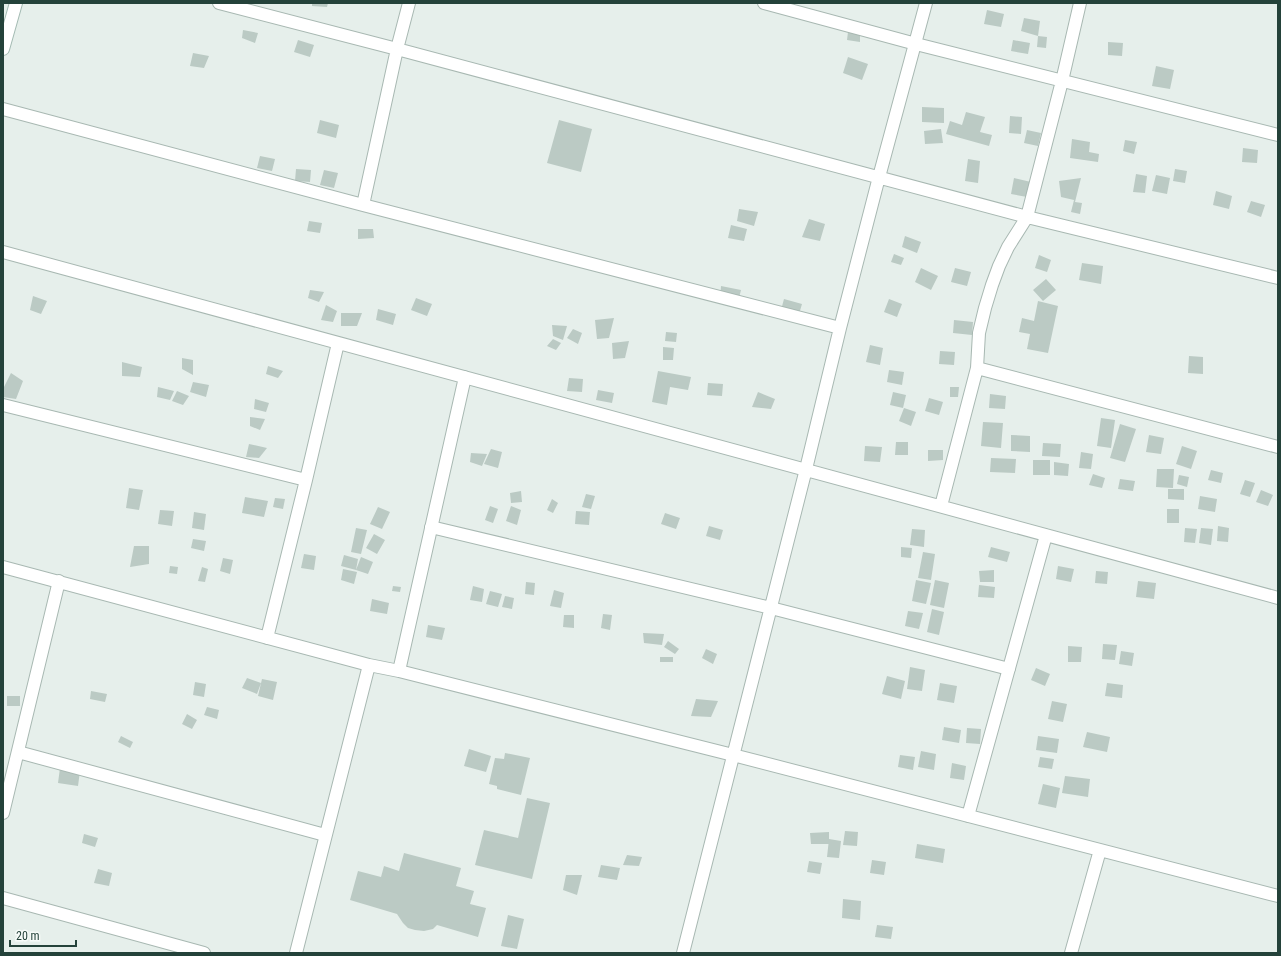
<svg xmlns="http://www.w3.org/2000/svg" width="1281" height="956" viewBox="0 0 1281 956" font-family="'Roboto Condensed',sans-serif">
<rect width="100%" height="100%" fill="#e6efeb"/>
<path fill="#bbcac4" d="M312 3H328L327 7 312 6Z
M987 10 1004 14 1001 27 984 24Z
M1024 18 1040 21 1038 36 1021 31Z
M243 30 258 33 255 43 242 38Z
M848 32 860 34V42L847 40Z
M1038 36 1047 37 1046 48 1037 47Z
M298 40 314 45 310 57 294 52Z
M1013 40 1030 43 1028 54 1011 51Z
M1108 42 1123 43 1122 56 1108 55Z
M193 53 209 56 204 68 190 66Z
M848 57 868 64 862 80 843 73Z
M1156 66 1174 70 1170 89 1152 86Z
M922 107 944 108V123L922 122Z
M966 112 985 117 980 132 992 135 989 146 946 134 950 121 962 125Z
M1010 116 1022 117 1021 134 1009 133Z
M320 120 339 125 336 138 317 133Z
M559 120 592 129 581 172 547 163Z
M941 129 943 143 925 144 924 131Z
M1027 130 1041 133 1038 146 1024 143Z
M1072 139 1090 142 1089 152 1099 154 1098 162 1070 158Z
M1125 140 1137 142 1134 154 1123 151Z
M1243 148 1258 150 1257 163 1242 162Z
M260 156 275 159 272 171 257 168Z
M968 159 980 161 978 183 965 181Z
M296 169 311 170 310 182 295 181Z
M1175 169 1187 171 1185 183 1173 181Z
M324 170 338 173 334 188 320 185Z
M1136 174 1147 176 1145 193 1133 192Z
M1156 175 1170 178 1167 194 1152 191Z
M1014 178 1031 182 1027 197 1011 194Z
M1081 178 1075 202 1082 203 1080 214 1071 212 1074 200 1061 197 1059 181Z
M1216 191 1232 196 1229 209 1213 205Z
M1251 201 1265 205 1261 217 1247 212Z
M739 209 758 212 754 226 737 221Z
M809 219 825 224 820 241 802 237Z
M309 221 322 223 320 233 307 231Z
M731 225 747 229 744 241 728 238Z
M358 229H373L374 238 358 239Z
M905 236 921 242 917 253 902 247Z
M894 254 904 258 901 265 891 262Z
M1039 255 1051 260 1047 272 1035 268Z
M1082 263 1103 266 1101 284 1079 280Z
M921 268 938 276 931 290 915 282Z
M955 268 971 272 967 286 951 282Z
M1046 279 1056 290 1043 301 1033 290Z
M721 286 741 290 739 298 720 301Z
M310 290 324 292 319 302 308 298Z
M33 296 47 301 41 314 30 310Z
M416 298 432 304 427 316 411 310Z
M784 299 802 304 799 314 781 310Z
M889 299 902 304 897 317 884 312Z
M1038 301 1058 306 1048 353 1027 349 1030 334 1019 332 1022 318 1034 321Z
M326 305 337 311 333 322 321 320Z
M378 309 396 314 393 325 376 320Z
M341 313H362L357 326H341Z
M614 318 609 338 597 339 595 320Z
M954 320 973 322 972 335 953 333Z
M552 325 567 326 563 340 553 336Z
M573 329 582 333 578 344 567 338Z
M666 332 677 333 676 342 665 341Z
M553 339 561 343 556 350 547 346Z
M629 341 625 358 613 359 612 343Z
M870 345 883 348 880 365 866 362Z
M663 347 674 348 673 360H663Z
M940 351 955 352 954 365 939 364Z
M1189 356 1203 357V374L1188 373Z
M182 358 193 360V375L182 369Z
M122 362 142 367 140 377 122 376Z
M268 366 283 371 278 378 266 374Z
M889 370 904 372 902 385 887 382Z
M658 371 691 377 688 390 670 387 667 405 652 402Z
M11 373 23 381 16 399 3 397V389Z
M569 378 583 379 582 392 567 391Z
M193 382 209 385 206 397 190 392Z
M708 383 723 384 722 396 707 395Z
M158 387 174 391 170 400 157 397Z
M950 387H959L958 397H950Z
M598 390 614 393 612 403 596 400Z
M177 391 189 396 183 405 172 401Z
M758 392 775 399 771 409 752 407Z
M893 392 906 395 903 408 890 405Z
M990 394 1006 396 1005 409 989 408Z
M929 398 943 402 939 415 925 411Z
M255 399 269 403 266 412 254 409Z
M904 408 916 412 911 426 899 421Z
M250 417 265 419 260 430 250 426Z
M1101 418 1115 420 1111 448 1097 446Z
M983 422 1003 423 1001 448 981 446Z
M1120 424 1136 429 1125 462 1110 458Z
M1011 435 1030 436V452L1011 451Z
M1149 435 1164 438 1161 454 1146 452Z
M896 442H908V455H895Z
M1043 443 1061 444 1060 457 1042 456Z
M249 444 267 448 259 458 246 457Z
M865 446 882 447 880 462 864 461Z
M1182 446 1197 451 1191 469 1176 464Z
M491 449 502 452 498 468 484 464Z
M928 450H943V460L928 461Z
M1081 452 1093 454 1091 469 1079 468Z
M471 453 487 454 482 466 470 462Z
M991 458 1016 459 1015 473 990 472Z
M1033 460H1050V475H1033Z
M1054 462 1069 464 1068 476 1054 475Z
M1157 469H1174L1173 488 1156 487Z
M1211 470 1223 473 1221 483 1208 480Z
M1093 474 1105 478 1102 488 1089 485Z
M1179 475 1189 477 1187 487 1177 484Z
M1120 479 1135 481 1133 491 1118 489Z
M1245 480 1255 483 1250 497 1240 494Z
M129 488 143 490 139 510 126 508Z
M1168 489H1184V500L1168 499Z
M1261 490 1273 495 1268 506 1256 502Z
M521 491 522 502 511 503 510 493Z
M586 494 595 496 591 509 582 507Z
M1200 496 1217 499 1215 512 1198 509Z
M245 497 268 501 264 517 242 513Z
M275 498 285 499 283 509 273 507Z
M552 499 558 503 553 513 547 510Z
M490 506 498 509 493 523 485 520Z
M511 506 521 510 517 525 506 521Z
M378 507 390 512 382 529 370 524Z
M1167 509H1179V523H1167Z
M160 510 174 511 172 526 158 524Z
M576 511 590 512 589 525 575 524Z
M194 512 206 514 204 530 192 528Z
M665 513 680 518 676 529 661 524Z
M709 526 723 530 720 540 706 536Z
M1218 526 1229 528 1228 542 1217 541Z
M356 528 367 530 361 554 351 552Z
M1185 528 1197 529 1195 543 1184 542Z
M1201 528 1213 529 1211 545 1199 543Z
M912 529 925 530 924 547 910 545Z
M374 534 385 540 377 554 366 548Z
M193 539 206 541 204 551 191 548Z
M134 546H149V564L130 567Z
M901 547 912 548 911 558 901 557Z
M991 547 1010 552 1007 562 988 557Z
M923 552 935 554 931 580 918 578Z
M304 554 316 556 314 570 301 568Z
M344 555 358 559 356 570 341 566Z
M361 557 373 562 368 574 356 570Z
M223 558 233 560 230 574 220 571Z
M170 566 178 567 177 574 169 573Z
M1058 566 1074 569 1071 582 1056 579Z
M202 567 208 569 205 582 198 581Z
M343 569 357 572 354 584 341 580Z
M994 570V582H980L979 571Z
M1096 571 1108 572 1107 584 1095 583Z
M916 580 931 583 926 604 912 601Z
M935 580 949 583 944 608 930 605Z
M1138 581 1156 583 1154 599 1136 597Z
M526 582 535 583 534 595 525 594Z
M979 585 995 587 994 598 978 597Z
M393 586 401 587 400 592 392 591Z
M473 586 484 589 482 602 470 600Z
M554 590 564 593 561 608 550 606Z
M490 591 502 594 498 607 486 604Z
M505 596 514 598 512 609 502 607Z
M372 599 389 603 387 614 370 611Z
M932 609 944 612 939 635 927 632Z
M908 611 923 613 919 629 905 626Z
M603 614 612 615 610 630 601 628Z
M564 615H574V628L563 627Z
M428 625 445 628 442 640 426 637Z
M643 633 664 634 662 645 644 643Z
M668 641 679 649 675 654 664 647Z
M1103 644 1117 645 1115 660 1102 659Z
M1068 646 1082 647 1081 662H1068Z
M706 649 717 654 713 664 702 658Z
M1121 651 1134 653 1132 666 1119 664Z
M660 657H673V662H660Z
M910 667 925 670 922 691 907 689Z
M1036 668 1050 674 1045 686 1031 680Z
M887 676 905 681 901 699 882 694Z
M247 678 261 683 257 694 242 688Z
M262 679 277 682 273 700 258 696Z
M195 682 206 684 204 697 193 695Z
M940 683 957 686 954 703 937 700Z
M1107 683 1123 685 1122 698 1105 696Z
M91 691 107 694 105 702 90 699Z
M7 696H20V706H7Z
M696 699 718 701 711 717 691 716Z
M1052 701 1067 704 1063 722 1048 719Z
M207 707 219 710 217 719 204 715Z
M187 714 197 720 192 729 182 724Z
M944 727 961 730 959 743 942 740Z
M967 728 981 729 980 744 966 743Z
M1087 732 1110 737 1107 752 1083 747Z
M121 736 133 742 130 748 118 742Z
M1038 736 1059 739 1057 753 1036 750Z
M469 749 491 756 486 772 464 766Z
M921 751 936 754 934 770 918 767Z
M505 753 530 758 521 795 497 789V786L489 784 495 758 504 759Z
M900 755 915 757 913 770 898 767Z
M1040 757 1054 759 1052 769 1038 767Z
M952 763 966 766 964 780 950 778Z
M60 768 80 771 78 786 58 783Z
M1065 776 1090 779 1088 797 1062 793Z
M1043 784 1060 788 1056 808 1038 804Z
M527 798 550 803 532 879 475 865 484 830 518 838Z
M845 831 858 832 857 846 843 845Z
M829 832V844H811L810 833Z
M84 834 98 838 95 847 82 843Z
M829 839 841 841 839 858 827 857Z
M917 844 945 849 943 863 915 858Z
M404 853 461 868 456 886 474 891 470 904 486 908 478 937 437 925 433 929 424 931 415 930 408 928 403 923 397 914 350 900 358 871 381 877 384 866 399 871Z
M627 855 642 857 639 866 623 865Z
M872 860 886 862 884 875 870 873Z
M809 861 822 863 820 874 807 872Z
M601 865 620 868 617 880 598 877Z
M98 869 112 873 109 886 94 883Z
M566 875H582L577 895 563 890Z
M843 899 861 901 860 920 842 918Z
M508 915 524 919 517 949 501 946Z
M877 925 893 927 891 939 875 937Z"/>
<g fill="none" stroke-linecap="round" stroke-linejoin="round">
<g stroke="#a8b8b2" stroke-width="14">
<path id="street" d="M219 3 397 49 1027 217 1278 278
M764 3 916 44 1278 135
M3 109 363 205 840 328
M363 205 397 49 409 3
M3 252 1278 598
M977 368 1278 447
M3 405 306 480
M941 506 977 368 979 333 985 308 992 285 999 266 1008 247 1027 217 1062 81 1080 3
M431 527 771 608 1009 669
M3 567 369 665 399 671 733 755 1278 896
M267 638 306 480 338 343
M399 671 465 377
M18 752 325 835
M3 813 59 581
M968 816 1046 535
M3 898 204 953
M296 953 369 665
M683 953 806 469 840 328 879 177 926 3
M1071 953 1100 850"/>
</g>
<g stroke="#a4bbb3" stroke-width="14">
<path id="secondary" d="M3 49 16 3"/>
</g>
<use href="#street" stroke="#fff" stroke-width="12"/>
<use href="#secondary" stroke="#fff" stroke-width="12"/>
</g>
<rect width="1281" height="956" fill="none" stroke="#24423a" stroke-width="8"/>
<path d="M10 940v6h66v-6" fill="none" stroke="#24423a" stroke-width="2"/>
<text x="16" y="940" font-size="12" fill="#24423a" stroke="#f7fbf9" stroke-width="3" paint-order="stroke">20 m</text>
</svg>
